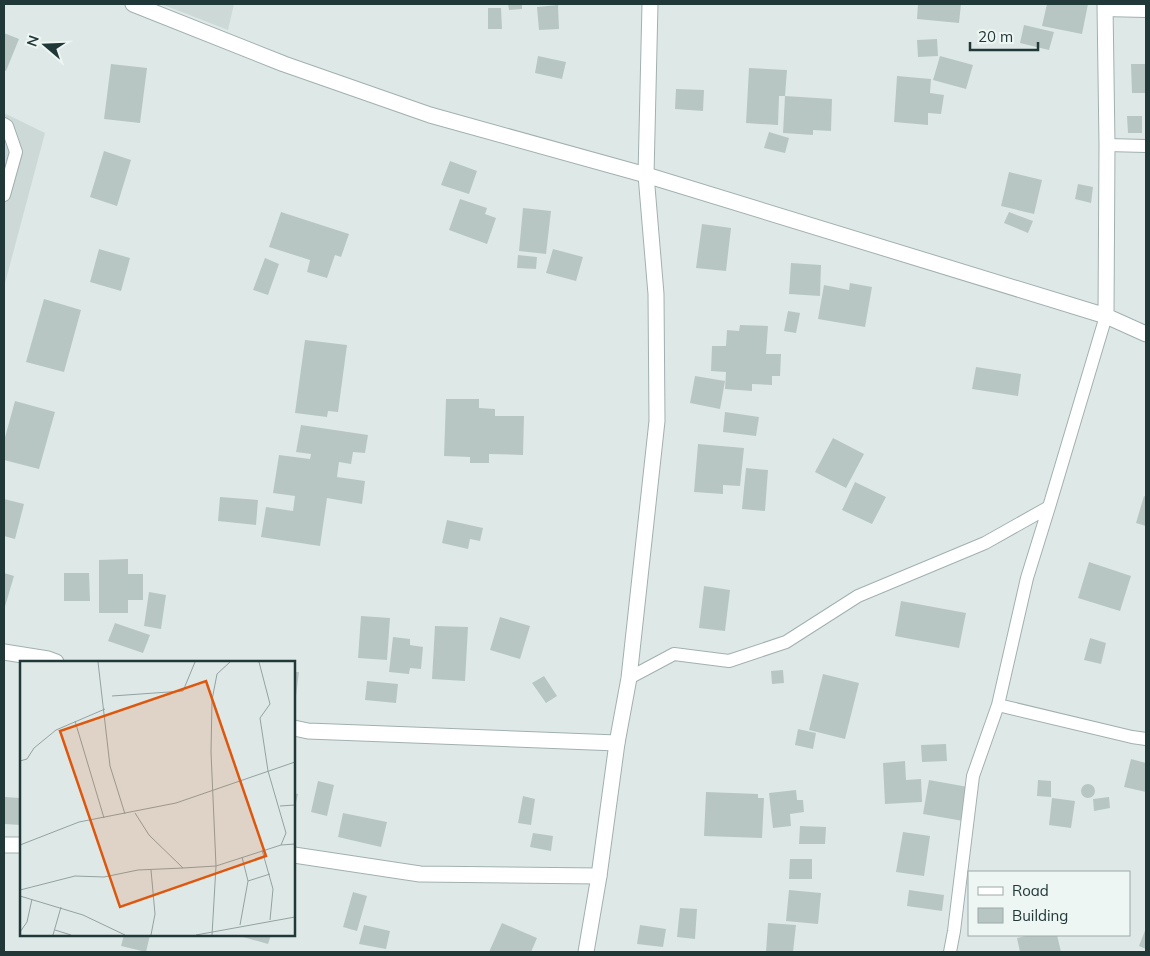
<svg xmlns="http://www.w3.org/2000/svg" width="1150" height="956" viewBox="0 0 1150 956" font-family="Mulish,sans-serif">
<rect width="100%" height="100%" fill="#dee9e7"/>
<path fill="#ccd9d6" d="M161 4H234L228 30Z
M4 113 45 133 4 287Z"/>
<path fill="#b7c6c3" d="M508 4H522V9L509 10Z
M918 4H961L959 23 917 19Z
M1047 4H1088L1082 34 1042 26Z
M558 5 559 29 539 30 537 7Z
M488 8H501L502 29H488Z
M1024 25 1054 32 1049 50 1020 43Z
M4 33 19 39 6 71 4 70Z
M937 39 938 56 918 57 917 40Z
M538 56 566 62 562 79 535 73Z
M940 56 973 65 966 89 933 80Z
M111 64 147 68 140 123 104 119Z
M1131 64H1146V93H1132Z
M749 68 787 70 785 96H779L778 125 746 123Z
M897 76 931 79 930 93 944 95 941 114 928 113V125L894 122Z
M676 89 704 90 703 111 675 109Z
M785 96 832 99 831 131 813 130V135L783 133Z
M1127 116H1142V133H1128Z
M769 132 789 138 785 153 764 148Z
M104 151 131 160 117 206 90 197Z
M450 161 477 171 469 194 441 185Z
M1009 172 1042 180 1034 214 1001 206Z
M1078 184 1093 187 1091 203 1075 199Z
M460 199 487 208 485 214 496 218 487 244 449 230Z
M523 208 551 211 546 254 519 251Z
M281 212 349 234 341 257 335 255 327 278 307 272 310 260 269 247Z
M1009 212 1033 221 1028 233 1004 223Z
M702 224 731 228 726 271 696 268Z
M99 249 130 258 121 291 90 282Z
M553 249 583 257 576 281 546 273Z
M518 255 537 257 536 269 517 268Z
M265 258 279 264 268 295 253 290Z
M791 263 821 265 820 296 789 294Z
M850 283 872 287 865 327 818 319 824 285 849 290Z
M44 299 81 310 64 372 26 362Z
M788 311 800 313 796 333 784 331Z
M740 325 768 326 766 354H781L780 376H772V385L752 384V391L725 389 726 372 711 371 712 346H726L727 330 739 331Z
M305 340 347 345 338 412 328 411 327 417 295 413Z
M976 367 1021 374 1018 396 972 389Z
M695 376 725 381 720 409 690 403Z
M446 399H479V408L495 409V416H524L523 455 489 454V463H470V457L444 456Z
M15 401 55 412 39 469 4 460V441Z
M725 412 759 417 756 436 723 432Z
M301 425 368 435 365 453 353 452 351 464 339 462 337 477 365 481 362 504 327 498 320 546 261 537 266 507 293 511 295 496 273 493 279 455 310 459 311 454 296 452Z
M833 438 864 454 846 488 815 472Z
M698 444 744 448 740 486 723 485V494L694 492Z
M746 468 768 470 765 511 742 509Z
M855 482 886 497 872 524 842 510Z
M1144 496 1146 497V526L1136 523Z
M220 497 258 500 256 525 218 521Z
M4 499 24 504 15 539 4 536Z
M447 520 483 528 480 541 470 539 468 549 442 543Z
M128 559V574H143V600H128V613H99V560Z
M1089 562 1131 576 1120 611 1078 598Z
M4 573 14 576 4 610Z
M64 573H89L90 601H64Z
M704 586 730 590 725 631 699 628Z
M149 592 166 595 161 629 144 626Z
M901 601 966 613 959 648 895 636Z
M361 616 390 618 387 660 358 658Z
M500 617 530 626 520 659 490 650Z
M115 623 150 635 143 653 108 641Z
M435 626 468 627 465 681 432 679Z
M393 637 410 639V645L423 647 421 669 410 668 409 674 389 672Z
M1090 638 1106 643 1101 664 1084 660Z
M783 670 784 683 772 684 771 671Z
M294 672H299L296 696 294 695Z
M823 674 859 683 845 739 809 730Z
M544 676 557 696 546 703 532 683Z
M367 681 398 684 396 703 365 700Z
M798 729 816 733 813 749 795 745Z
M946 744 947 761 922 762 921 745Z
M1131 759 1146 763V792L1124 787Z
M905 761 906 780 921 779 922 802 885 804 883 763Z
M929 780 968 787 963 821 923 814Z
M1038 780 1051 781V797L1037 796Z
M318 781 334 785 327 816 311 812Z
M1081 791a7 7 0 1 1 14 0a7 7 0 1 1-14 0Z
M796 790 797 800H803L804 812 790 814 791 826 773 828 769 793Z
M706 792 758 794V798H764L762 838 704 836Z
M294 793 298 794 295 807H294Z
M523 796 535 799 531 825 518 823Z
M4 797 21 798V825L4 824Z
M1109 797 1110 808 1094 811 1093 799Z
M1052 798 1075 801 1071 828 1049 825Z
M343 813 387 822 381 847 338 837Z
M800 826 826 827 825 844H799Z
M903 832 930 836 924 876 896 872Z
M533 833 553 836 551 851 530 847Z
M790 859H812V879H789Z
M789 890 821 893 818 924 786 921Z
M909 890 944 895 942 911 907 906Z
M353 892 367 896 357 931 343 927Z
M680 908 697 909 695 939 677 937Z
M502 923 537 938 531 952H489Z
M768 923 796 925 793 952H766Z
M364 925 390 931 386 949 359 944Z
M640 925 666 929 663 947 637 944Z
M1146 928V949L1139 946Z
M124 935H150L146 952 121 946Z
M236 935H271L268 944Z
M1030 935H1057L1061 952H1020L1017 938Z"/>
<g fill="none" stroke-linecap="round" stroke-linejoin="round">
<g stroke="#a1b0af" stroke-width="14">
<path id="service" d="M1104 10 1146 11
M4 124 7 126 16 152 4 195
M1107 145 1146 146
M629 678 674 654 729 661 786 642 858 596 985 543 1049 507 1106 316
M998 705 1132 737 1146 739
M950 952 954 931 973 776 998 705 1027 578 1049 507"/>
</g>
<g stroke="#a1b0af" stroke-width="17">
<path id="minor" d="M133 4 284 64 430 115 646 175 1106 316 1146 334
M1105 4 1107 145 1106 316
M4 652 48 659 56 662
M294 728 308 731 617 743
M4 845H21
M294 855 420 874 599 876"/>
</g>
<g stroke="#a1b0af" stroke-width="17">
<path id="tertiary" d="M586 952 599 876 617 743 629 678 657 421 656 294 646 175 650 4"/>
</g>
<use href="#service" stroke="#fff" stroke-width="12"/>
<use href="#minor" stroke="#fff" stroke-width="15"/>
<use href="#tertiary" stroke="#fff" stroke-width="15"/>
</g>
<g transform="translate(20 661)">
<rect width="275" height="275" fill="#dee9e7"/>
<path fill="none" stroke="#92a2a1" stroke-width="1" d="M78 1 90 105 105 153M239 1 250 43 240 57 248 110 266 172 261 184M92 35 163 30 175 1M55 60 84 157M0 100 7 98 14 87 36 69 85 48M260 145 275 144M115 152 129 174 163 207 196 205 261 184 275 183M0 184 59 161 156 142 275 101M242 189 253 228 250 259M131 209 135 253 131 274M228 220 250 213M0 229 55 215 84 216 118 209 163 207M0 235 63 254 105 274M220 264 228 220 222 196M35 269 51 274M0 271 7 261 12 238M33 274 41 246M176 274 275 256M192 274 196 205 191 91 192 39 197 13 210 1"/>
<path fill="#de570e" fill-opacity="0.15" stroke="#de570e" stroke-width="2.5" d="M186 20 246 195 100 246 40 70Z"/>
<rect width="275" height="275" fill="none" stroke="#203837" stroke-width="2.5"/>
</g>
<rect width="1150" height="956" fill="none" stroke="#203837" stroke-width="10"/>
<rect x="968" y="871" width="162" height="65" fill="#eef6f4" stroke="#9caaa8"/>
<rect x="978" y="887" width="25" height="8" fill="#ffffff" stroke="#9caaa8"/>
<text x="1012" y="896" font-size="15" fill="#203837">Road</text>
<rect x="978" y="908" width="25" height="15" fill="#b7c6c3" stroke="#9caaa8"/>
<text x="1012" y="921" font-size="15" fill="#203837">Building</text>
<g transform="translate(45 45) rotate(289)" stroke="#eef6f4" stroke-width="4" paint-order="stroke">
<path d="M0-4L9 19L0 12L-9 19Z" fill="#203837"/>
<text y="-8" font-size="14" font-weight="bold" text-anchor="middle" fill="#203837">N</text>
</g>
<path d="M970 42v8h68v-8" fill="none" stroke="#203837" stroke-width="2.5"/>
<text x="978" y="42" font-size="15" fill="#203837" stroke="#eef6f4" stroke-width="4" paint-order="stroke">20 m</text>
</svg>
